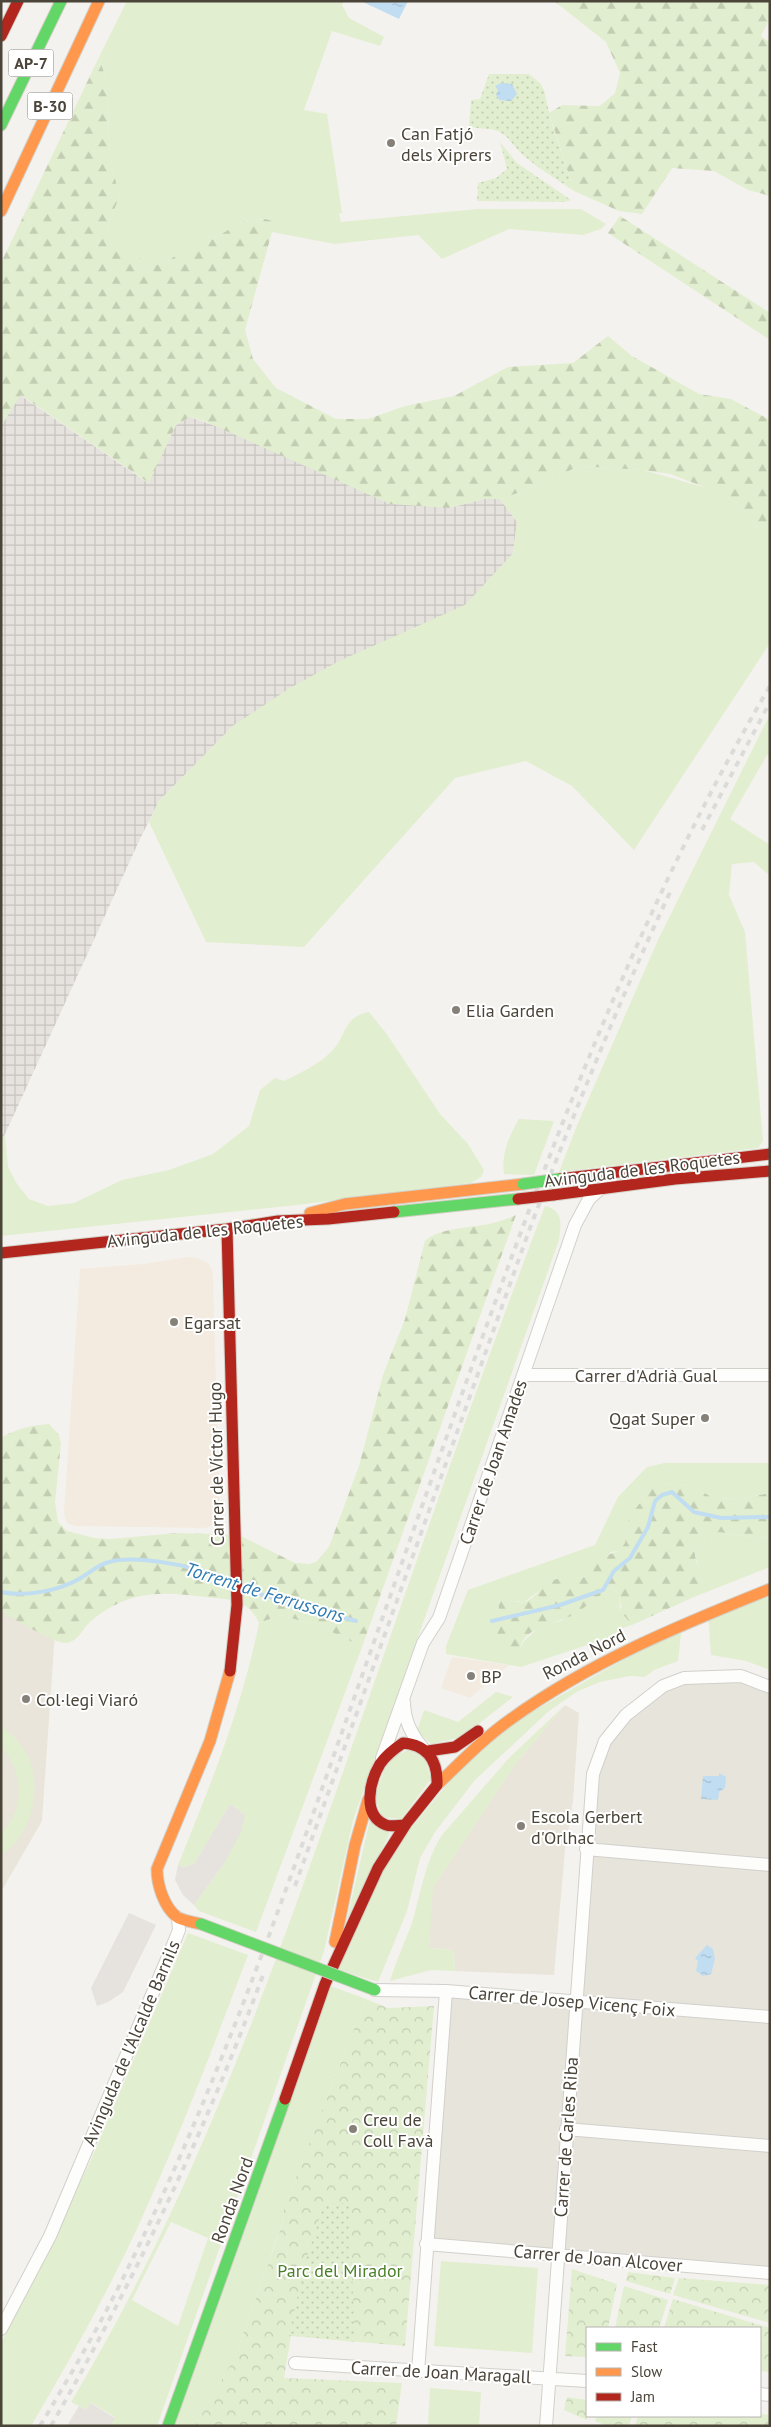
<svg xmlns="http://www.w3.org/2000/svg" width="771" height="2427" viewBox="0 0 771 2427" font-family="'PT Sans',sans-serif">
<defs>
<pattern id="industrial-grid" width="8" height="8" patternUnits="userSpaceOnUse" patternTransform="scale(1.25)"><rect width="8" height="8" fill="#e6e2de"/><path d="M0 4h8M4 0v8" fill="none" stroke="#c7c3bf"/></pattern>
<pattern id="forest-firs" width="22" height="20" patternUnits="userSpaceOnUse" patternTransform="scale(1.25)"><rect width="22" height="20" fill="#e1eecf"/><path d="M5 1l3.5 6h-7zM16 11l3.5 6h-7z" fill="#c3cdb2"/></pattern>
<pattern id="park-crowns" width="20" height="18" patternUnits="userSpaceOnUse" patternTransform="scale(1.25)"><rect width="20" height="18" fill="#e1eecf"/><path d="M2 6a3 3 0 1 1 6 0M12 15a3 3 0 1 1 6 0" fill="none" stroke="#c3cdb2"/></pattern>
<pattern id="garden-dots" width="8" height="8" patternUnits="userSpaceOnUse" patternTransform="scale(1.25)"><rect width="8" height="8" fill="#e1eecf"/><path d="M2 2h.1M6 6h.1" fill="none" stroke="#c3cdb2" stroke-width="1.8" stroke-linecap="round"/></pattern>
<pattern id="water-ripples" width="26" height="14" patternUnits="userSpaceOnUse" patternTransform="scale(1.25)"><rect width="26" height="14" fill="#c0ddf1"/><path d="M2 4q2-2 4 0t4 0M15 11q2-2 4 0t4 0" fill="none" stroke="#a6bfcf"/></pattern>
</defs>
<rect width="100%" height="100%" fill="#f4f2ee"/>
<path fill="#e7e4dc" d="M707 1676 770 1687V2273L426 2244 446 1991 576 2002 586 1849 605 1741 647 1697Z"/>
<path fill="#f3ebdf" d="M189 1257 198 1258 208 1263 212 1270 213 1280 220 1519 216 1524 205 1528 75 1526 67 1523 64 1513 80 1269 143 1264Z
M452 1657 509 1665 470 1698 441 1688Z"/>
<path fill="url(#industrial-grid)" d="M20 395 148 483 176 425 190 417 449 508 484 499H500L517 522 513 553 493 581 465 605 234 725 159 801 140 839 1 1143V426Z"/>
<path fill="#eae5da" d="M59 1574 42 1821 1 1892V1576Z
M565 1705 579 1713 573 1801 565 1850 554 1975 455 1971 454 1950 429 1948 432 1888 517 1762Z"/>
<path fill="#e1eecf" fill-rule="evenodd" d="M127 1H344L342 5 349 18 384 37 380 46 332 31 304 110 327 114 342 213 339 214 341 222 478 209H581L606 224 601 229 583 235 509 229 442 259 418 235 335 244 272 232V221L266 219 243 221 210 241 183 250 161 266 128 254 107 228 119 197 110 154 106 79 99 57Z
M579 466 643 470 707 488 737 503 767 538H770V643L634 850 572 786 526 761 455 778 304 947 206 942 149 822 159 801 234 725 290 688 339 661 465 605 513 553 517 522 500 499 535 487Z
M770 714V756L767 755 730 819 770 845V876L754 862 732 864 729 895 745 932 763 1141 758 1148 559 1172 578 1123 658 940Z
M369 1012 386 1033 440 1114 468 1144 484 1170 481 1177 471 1183 297 1205 1 1236V1143L5 1134 8 1167 17 1184 29 1199 48 1206 74 1203 122 1180 169 1170 213 1154 249 1126 260 1090 275 1078 284 1081C300 1073 318 1065 331 1052 347 1037 342 1017 369 1012Z
M519 1119 554 1121 534 1175 504 1174C501 1154 509 1136 519 1119Z
M545 1206C564 1210 561 1225 559 1240L353 1820 324 1951 157 2426H110L115 2417 92 2403 86 2410 71 2402C185 2212 263 2001 336 1792 405 1596 471 1399 545 1206ZM171 2222 208 2238 178 2326 132 2300Z
M665 1463H770V1493L738 1499 713 1498 693 1486 663 1484 629 1517 625 1544 619 1551 611 1552 589 1575 573 1580 556 1579 524 1602 513 1601 505 1598 497 1602 502 1613 500 1629 520 1657 519 1650 524 1641 541 1625 561 1621 611 1588 619 1594 620 1608 632 1625 620 1629 614 1636 521 1667 446 1654V1646L468 1590 595 1545 618 1497 647 1467Z
M719 1532 754 1538 770 1536V1567L694 1597C709 1573 697 1571 694 1548Z
M770 1589V1670L746 1661 711 1655 708 1614Z
M281 1615 322 1627 362 1647 256 1932 199 1911 194 1905 225 1862 245 1815 230 1804 194 1864 183 1867 178 1865C210 1786 242 1708 259 1623Z
M682 1626 678 1661 654 1670 645 1677 630 1676 600 1682 578 1691 549 1711 475 1780 435 1832 420 1858 407 1911 378 1982 333 1968 378 1868 485 1739Z
M496 1692 513 1697 462 1737 431 1744 417 1731 424 1710 458 1722Z
M565 1705 517 1762 433 1888 429 1948 454 1950 455 1971 431 1970 390 1981C396 1961 405 1942 412 1923 421 1893 425 1861 442 1835L509 1758Z
M1 1726C9 1732 18 1740 23 1748 45 1777 34 1837 1 1854 1 1848 0 1840 1 1835 2 1830 8 1827 10 1822 25 1797 20 1767 1 1747Z
M408 1750 424 1756 431 1779 401 1819 382 1817 375 1797 384 1770 393 1757Z
M370 1820 390 1833 347 1919Z
M188 1933 248 1955C214 2045 180 2135 140 2222 108 2292 70 2360 31 2426H1V2343L90 2162Z
M325 1984 366 1999 284 2208V2218L235 2357 195 2426H171Z
M441 2261 538 2268 532 2353 434 2346Z
M430 2388 481 2392 479 2426H428Z"/>
<path fill="url(#forest-firs)" d="M554 1H770V18L761 36 770 43V196L748 190 714 171 672 168 642 214 619 211 574 191 549 113 562 105 600 106 615 93 620 73 606 42Z
M99 57 106 79 110 154 119 197 107 228 128 254 161 266 183 250 210 241 243 221 266 219 272 221V232L245 330 253 359 276 388 336 419H368L405 406 454 396 508 367 573 363 608 336 632 356 699 394 731 399 770 420V538H767L737 503 707 488 670 474 643 470 579 466 535 487 500 499H484L449 508 390 504 204 421 190 417 176 425 149 483 21 395 1 426V263Z
M620 216 770 313V340L608 233Z
M516 1215 362 1647 322 1627 281 1615 259 1623C247 1597 229 1600 205 1597 172 1593 144 1590 113 1606 105 1610 98 1615 91 1621 82 1629 79 1641 66 1643 54 1644 17 1619 1 1613V1438C14 1429 33 1425 49 1424L59 1435 61 1444 55 1502 58 1522 67 1531 95 1538 109 1539 178 1533 239 1535 295 1563 309 1564 316 1562 329 1547 359 1466 383 1375 405 1319 425 1241C439 1227 474 1228 493 1223 501 1221 509 1218 516 1215Z
M663 1484 693 1486 713 1498 738 1499 770 1493V1536L755 1538 719 1532 694 1548 696 1561 704 1575 701 1586 694 1597 632 1625 622 1613 619 1594 611 1588C598 1596 586 1607 573 1615 554 1625 516 1627 520 1657 506 1657 501 1648 496 1636 503 1624 502 1614 497 1602L505 1597C510 1600 517 1603 524 1602 536 1599 544 1582 557 1579 570 1577 583 1583 593 1570V1560L619 1551 625 1543 629 1517 652 1488Z"/>
<path fill="url(#park-crowns)" d="M366 1999 388 2008 434 2006 405 2346 291 2336 284 2378 402 2383 396 2426H195L235 2357 284 2219V2208Z
M572 2269 617 2284 608 2328H587V2357L565 2356Z
M628 2272 675 2278 670 2294 626 2281Z
M679 2278 770 2285V2323L673 2295Z
M624 2286 668 2300 659 2328H615Z
M673 2299 770 2328V2372L760 2371V2328H664Z
M567 2397 587 2400V2420L564 2410Z
M760 2414 770 2415V2426H635L638 2416Z
M597 2416H632L629 2426H607L595 2421Z"/>
<path fill="url(#garden-dots)" d="M489 74H529L540 83 544 90 551 121 574 191C557 179 537 168 522 154 514 147 510 138 500 132 490 127 479 130 469 126L471 100 480 99Z
M500 142 517 163 571 200 565 202 477 201 478 183 496 178 507 169Z
M349 2203 355 2342 289 2335 305 2263 324 2204Z"/>
<path fill="#e6e3df" d="M230 1804 245 1815 241 1832 225 1862 194 1905 183 1895 175 1880 178 1865 183 1867 194 1864Z
M129 1913 156 1925 123 1992 108 2002 97 2006 91 1988Z
M91 2403 115 2418 110 2426H67L79 2406 86 2410Z"/>
<path fill="url(#water-ripples)" d="M361 1H408L399 19Z
M501 83 512 84 517 94 511 101 499 100 496 95 498 90 495 86Z
M719 1773 726 1777 725 1788 719 1792 718 1800 701 1799 703 1776H719Z
M707 1945 713 1949 715 1959 711 1974 703 1976 696 1971 698 1961 695 1958Z"/>
<g fill="none" stroke-linecap="round" stroke-linejoin="round">
<path stroke="#c0ddf1" stroke-width="4" d="M242 1587 249 1591 356 1621
M1 1592C25 1597 58 1591 79 1579 88 1574 99 1564 109 1562 136 1554 206 1568 231 1581
M492 1621 560 1605 603 1590 614 1571 630 1558 648 1527 655 1501 662 1495 672 1492 694 1512 721 1518 770 1517"/>
<g stroke="#d2d0cb" stroke-width="14">
<path id="street" d="M523 1375H770
M404 1702C404 1720 411 1734 422 1747
M382 1758 423 1643 439 1618 575 1225 589 1199 600 1189
M586 1849 770 1865
M375 1990 446 1991 770 2017
M566 2129 770 2146
M426 2244 770 2273
M1 2329 50 2236 173 1945 179 1930 178 1918
M295 2363 587 2381
M418 2372 446 1991
M760 2394 770 2395
M546 2426 593 1774 605 1741 626 1715 663 1686 684 1678 741 1676 770 1687"/>
</g>
<g stroke="#d3cfc5" stroke-width="13">
<path id="fast" d="M1 125 61 1
M394 1212 518 1199
M168 2426 285 2099"/>
</g>
<g stroke="#d3cfc5" stroke-width="13">
<path id="slow" d="M1 211 99 1
M310 1213 345 1204 523 1184
M437 1785C461 1762 484 1738 511 1719 590 1662 680 1625 770 1589
M201 1924C194 1922 183 1921 177 1917 164 1907 157 1885 157 1869L210 1741 230 1671
M335 1942 355 1845 368 1800"/>
</g>
<g stroke="#d3cfc5" stroke-width="13">
<path id="jam" d="M1 36 18 1
M559 1179 770 1154
M553 1195 675 1179 770 1171
M227 1229 237 1605 230 1671
M1 1253 227 1229 278 1221 328 1219 394 1212
M403 1743C428 1745 438 1761 437 1785L405 1825C399 1825 391 1827 386 1825 361 1815 370 1781 380 1764 386 1755 394 1749 403 1743Z
M428 1751 455 1747 478 1731
M285 2099 325 1984 378 1868 406 1824"/>
</g>
<use href="#street" stroke="#fdfdfc" stroke-width="12"/>
<use href="#fast" stroke="#63d668" stroke-width="11"/>
<use href="#slow" stroke="#ff974d" stroke-width="11"/>
<use href="#jam" stroke="#b3261e" stroke-width="11"/>
<path stroke="#dbdbda" stroke-width="4" stroke-dasharray="6 6" stroke-linecap="butt" d="M702 830 770 702
M295 1886 530 1228C574 1113 620 999 672 888
M40 2426C71 2374 102 2322 128 2268 208 2106 270 1937 330 1766 383 1617 435 1468 489 1319 568 1101 652 886 770 686
M51 2426C134 2281 205 2132 263 1975"/>
<g stroke="#d3cfc5" stroke-width="13" stroke-linecap="butt">
<path id="fast-bridge" d="M523 1184 559 1179
M201 1924 375 1990"/>
</g>
<g stroke="#d3cfc5" stroke-width="13" stroke-linecap="butt">
<path id="jam-bridge" d="M518 1199 553 1195"/>
</g>
<use href="#fast-bridge" stroke="#63d668" stroke-width="11"/>
<use href="#jam-bridge" stroke="#b3261e" stroke-width="11"/>
</g>
<g fill="#868178" stroke="#fff" stroke-width="2">
<circle cx="391" cy="143" r="5"/>
<circle cx="456" cy="1010" r="5"/>
<circle cx="174" cy="1322" r="5"/>
<circle cx="705" cy="1418" r="5"/>
<circle cx="471" cy="1676" r="5"/>
<circle cx="26" cy="1699" r="5"/>
<circle cx="521" cy="1826" r="5"/>
<circle cx="353" cy="2129" r="5"/>
</g>
<g text-anchor="middle" dominant-baseline="central" stroke-width="4" stroke-linejoin="round" paint-order="stroke">
<g fill="#fff" stroke="#817c74" stroke-width="1">
<rect x="8.5" y="49.5" width="45" height="27" rx="4"/>
<rect x="27.5" y="92.5" width="45" height="27" rx="4"/>
</g>
<g font-size="16" font-weight="bold" fill="#4b4439">
<text x="31" y="63">AP-7</text>
<text x="50" y="106">B-30</text>
</g>
<g font-size="18" fill="#4b4439" stroke="#fff" text-anchor="start">
<text x="401" y="133">Can Fatjó<tspan x="401" dy="21">dels Xiprers</tspan></text>
<text x="466" y="1010">Elia Garden</text>
<text x="184" y="1322">Egarsat</text>
<text x="695" y="1418" text-anchor="end">Qgat Super</text>
<text x="481" y="1676">BP</text>
<text x="36" y="1699">Col·legi Viaró</text>
<text x="531" y="1816">Escola Gerbert<tspan x="531" dy="21">d'Orlhac</tspan></text>
<text x="363" y="2119">Creu de<tspan x="363" dy="21">Coll Favà</tspan></text>
</g>
<g font-size="18" fill="#4b4439" stroke="#fff">
<text transform="translate(642 1169) rotate(-7)">Avinguda de les Roquetes</text>
<text transform="translate(205 1231) rotate(-6)">Avinguda de les Roquetes</text>
<text x="646" y="1375">Carrer d'Adrià Gual</text>
<text transform="translate(493 1462) rotate(-71)">Carrer de Joan Amades</text>
<text transform="translate(216 1464) rotate(-91)">Carrer de Víctor Hugo</text>
<text transform="translate(584 1654) rotate(-27)">Ronda Nord</text>
<text transform="translate(572 2001) rotate(5)">Carrer de Josep Vicenç Foix</text>
<text transform="translate(131 2043) rotate(-67)">Avinguda de l'Alcalde Barnils</text>
<text transform="translate(566 2137) rotate(-86)">Carrer de Carles Riba</text>
<text transform="translate(232 2200) rotate(-70)">Ronda Nord</text>
<text transform="translate(598 2258) rotate(5)">Carrer de Joan Alcover</text>
<text transform="translate(441 2372) rotate(3)">Carrer de Joan Maragall</text>
</g>
<g font-size="18" fill="#4a7f2a" stroke="#fff">
<text x="340" y="2270">Parc del Mirador</text>
</g>
<g font-size="19" font-style="italic" fill="#2e7ab2" stroke="#fff">
<text transform="translate(265 1592) rotate(17)">Torrent de Ferrussons</text>
</g>
</g>
<rect width="771" height="2427" fill="none" stroke="#4b4439" stroke-width="5"/>
<rect x="586" y="2327" width="175" height="90" fill="#ffffff" stroke="#b7b4b0"/>
<rect x="596" y="2343" width="25" height="8" fill="#63d668" stroke="#b7b4b0"/>
<text x="631" y="2352" font-size="15" fill="#4b4439">Fast</text>
<rect x="596" y="2368" width="25" height="8" fill="#ff974d" stroke="#b7b4b0"/>
<text x="631" y="2377" font-size="15" fill="#4b4439">Slow</text>
<rect x="596" y="2393" width="25" height="8" fill="#b3261e" stroke="#b7b4b0"/>
<text x="631" y="2402" font-size="15" fill="#4b4439">Jam</text>
</svg>
